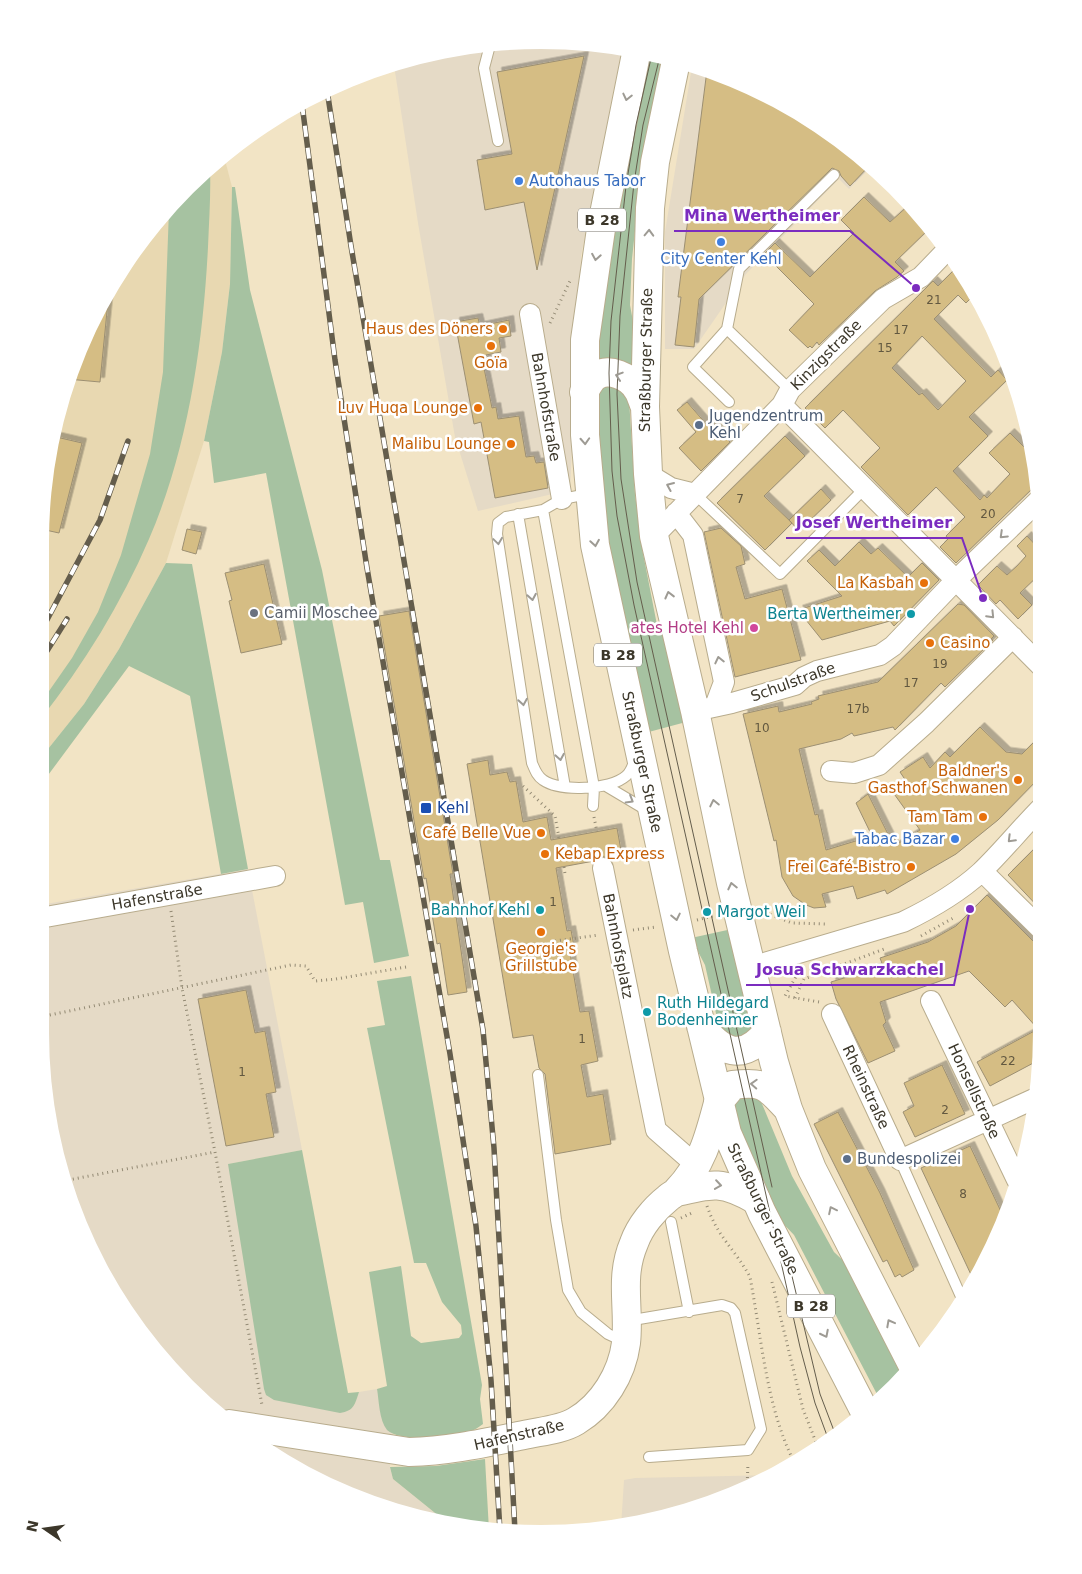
<svg xmlns="http://www.w3.org/2000/svg" width="1082" height="1574" viewBox="0 0 1082 1574" font-family="'DejaVu Sans',sans-serif">
<defs>
<filter id="shadow"><feDropShadow dx="4.5" dy="-4.5" stdDeviation="0" flood-color="#0004"/></filter>
</defs>
<rect width="100%" height="100%" fill="#f2e4c5"/>
<path fill="#e5dac6" d="M541 40 622 48 581 256 570 490 478 511 455 437 418 223 394 65 444 50Z
M692 66 733 78 820 125 871 167 849 189 839 179 746 274 694 349H665V232Z
M248 869 302 1150 228 1164 354 1406 359 1392 377 1389 387 1429 393 1434 390 1467 393 1479 445 1521 349 1496 263 1450 211 1410 124 1311 78 1225 57 1163 40 1033V905Z
M772 1475 763 1482 638 1524 621 1527 624 1480 635 1478Z"/>
<path fill="#e8d8b1" d="M224 156 232 187 230 284 222 352 204 441 166 563 119 649 84 704 40 759V541L50 444 67 380 107 291 187 187Z"/>
<path fill="#a6c2a1" d="M646 52 667 58 639 193 632 259 630 305 634 327 636 369 594 366 595 314Z
M210 168C211 194 209 221 208 247 203 344 188 449 149 539 121 604 84 664 40 720V704L72 658 98 612 121 555 150 454 163 372 169 210 187 187Z
M232 187H235L250 290 322 570 380 860H390L409 956 374 963 363 902 345 905 266 473 214 483 209 442 204 441 222 352 230 284Z
M613 384 629 399 635 494 642 548 657 625 666 632 686 722 645 733 601 509 595 394 603 386Z
M166 563 192 564 248 869 221 874 190 696 129 666 40 786V759L84 704 119 649Z
M732 929 754 1025 745 1044 720 1031 705 965 691 938Z
M411 976 482 1385 480 1399 483 1424C479 1427 474 1430 470 1432 455 1439 399 1442 387 1430 379 1420 379 1400 377 1389L387 1386 369 1272 401 1266 411 1336 421 1343 459 1338 462 1334 461 1325 442 1302 426 1263H414L367 1028 385 1025 377 981Z
M739 1092 760 1099 792 1176 834 1252 851 1268 907 1373 895 1387 880 1400 794 1235 774 1214 762 1196 730 1102Z
M302 1150 348 1393 359 1392C355 1404 354 1411 340 1413L274 1400 266 1395 264 1389 228 1164Z
M485 1459 489 1530H476L445 1521 393 1479 390 1467 436 1466Z"/>
<path fill="#d5bd84" stroke="#9c8f72" fill-rule="evenodd" filter="url(#shadow)" d="M584 56 537 270 524 202 485 210 477 160 512 154 497 72Z
M707 70 733 78 820 125 869 166 850 186 841 176 839 171 832 168 699 299 694 347 675 345 681 297H678Z
M864 197 890 222 910 204 930 228 895 262 904 271 897 277 875 291 819 345 817 342 812 348 810 346 808 348 789 330 814 304 764 254 775 243 810 277 854 233 841 220Z
M959 265 975 294 966 303 958 295 934 319 991 377 998 370 1007 380 969 417 988 436 953 471 980 500 984 495 987 498 1010 474 989 453 1010 433 1034 457 1036 485 956 563 940 547 948 539 946 536 965 517 936 487 908 515 861 467 880 448 843 410 825 428 805 408 926 288 933 281 938 286ZM922 336 966 381 938 410 922 393 919 395 892 368Z
M107 291H109L100 382 67 379Z
M478 318 480 326 509 320 511 336 499 338 501 352 486 355 487 362 483 363 492 408 496 407 498 419 519 416 526 457 534 456 536 463 544 462 548 488 495 498 481 422 474 424 455 322Z
M687 402 707 425 710 422 730 442 701 471 679 448 696 432 677 410Z
M52 436 82 443 59 533 41 529Z
M785 436 805 456 764 496 792 523 765 550 717 503Z
M821 489 831 500 799 531 789 520Z
M721 528 741 546 745 564 736 567 745 599 782 589 801 660 735 677 704 532Z
M187 529 202 532 196 554 182 550Z
M1027 536 1042 552V572L1020 593 1032 605 1018 619 1000 600 996 604 978 585 997 566 1007 575 1017 566 1026 556 1017 546Z
M859 542 871 554 878 548 908 577 922 563 939 580 894 626 890 621 822 640 798 610 842 596 807 561 819 550 835 566Z
M264 564 282 644 241 653 229 601 232 600 225 573Z
M958 604 964 605 994 636 991 639 993 640 945 687 941 683 895 730 893 727 854 736 852 733 841 739 799 749 815 815 818 814 826 850 872 836 856 803 868 794 894 846 920 830 892 791 906 781 900 772 923 757 930 768 945 752 950 757 980 727 1006 752 1022 754 1042 734V775L998 820 956 854 887 894 885 890 857 899 853 886 822 894 826 907 814 908 806 905 793 896 782 877 776 840 774 841 743 714 778 706 779 712 812 704 811 702 819 699 818 696 878 682Z
M409 611 453 874H450L467 992 448 995 440 943 437 944 426 878 424 879 379 616Z
M488 760 490 775 507 772 510 782 516 781 523 822 547 817 551 840 617 828 622 856 610 859 601 856 594 861 556 868 567 931 571 930 574 946 569 947 580 1012 589 1011 598 1061 581 1065 587 1097 603 1094 611 1144 555 1154 545 1074 539 1068 533 1035 513 1038 467 764Z
M1042 841V911L1008 875Z
M987 895 1042 950V1033L1039 1060 990 1086 977 1062 1038 1029 1012 1000 1005 1007 969 971 880 1002 886 1022 883 1025 895 1051 868 1063 836 999 831 982 883 966 880 958 928 942 956 926Z
M246 990 255 1033 265 1031 276 1092 266 1094 274 1137 226 1146 198 999Z
M942 1065 965 1114 915 1137 903 1112 914 1106 904 1083Z
M838 1112 880 1193 914 1270 902 1277 900 1274 895 1277 887 1260 883 1262 814 1124Z
M970 1146 1005 1220 974 1281 921 1168Z"/>
<g fill="none" stroke-linecap="round" stroke-linejoin="round">
<g stroke="#b8ac8d" stroke-width="12">
<path id="lane" d="M490 45 484 68 498 141
M727 329 739 269 834 175
M729 402 693 367 727 329 790 390
M588 494 562 499 543 510 506 517 498 523 497 534 532 763C535 770 537 776 543 780 560 792 610 790 626 776 631 772 633 765 635 759
M695 494 780 574 864 489
M543 510 594 787 593 806
M518 514 565 787
M606 786 648 811
M538 1075 556 1220 568 1290 581 1312 608 1334 625 1342
M900 1160 963 1301
M671 1222 689 1312
M627 1321 722 1305 731 1308 735 1313 761 1429 748 1450 649 1457"/>
</g>
<g stroke="#b8ac8d" stroke-width="22">
<path id="street" d="M530 314 562 499
M782 405 1042 667
M648 474 671 488 695 494
M676 513 693 535 724 682 715 706
M654 536 782 405 790 390 883 299 921 277 947 250
M695 711 732 703 795 685 804 677 817 671 880 655 893 646 957 579 1038 501
M831 771 854 773 879 765 926 723 1013 637
M603 868 656 1130 688 1158
M982 871 1042 930
M40 918 275 876
M751 967 903 922C930 909 958 893 981 872 1002 852 1021 828 1042 807
M931 1001 1017 1180
M832 1014 900 1160 1036 1098"/>
</g>
<g stroke="#b8ac8d" stroke-width="30">
<path id="secondary" d="M677 1192C713 1183 723 1181 756 1200
M229 1424 409 1452C450 1451 489 1442 529 1434 544 1431 563 1429 576 1421 603 1405 622 1374 626 1343 630 1308 619 1278 634 1243 640 1226 654 1209 668 1198 671 1195 675 1194 677 1191 702 1165 709 1137 718 1103"/>
</g>
<g stroke="#b8ac8d" stroke-width="30">
<path id="primary" d="M637 49 601 229 585 340V435L595 545 683 951 727 1133 762 1213 865 1412
M676 61 655 162 650 208 645 407 648 474 654 536 695 711 731 883 774 1062 788 1109 812 1169 913 1366
M584 392C587 387 591 379 596 376 609 367 630 377 637 389 641 394 642 401 645 407
M701 1026C722 1052 742 1063 767 1032
M718 1103 733 1085C765 1081 766 1086 788 1109"/>
</g>
<path stroke="#938a74" stroke-width="3" stroke-dasharray="1 4" stroke-linecap="butt" d="M550 323 571 279
M523 786 555 816 559 838
M594 817 597 832
M564 867 565 874
M171 911 182 988 215 1152 262 1405
M761 911 792 923 827 924
M697 920 717 915
M633 930 656 927
M921 936 955 917
M555 941 599 935
M798 973 785 996 819 1002
M795 998 804 979 887 948
M40 1017 291 965 306 966 315 981 336 979 406 967
M63 1181 215 1152
M707 1206C718 1238 735 1249 750 1277 762 1340 766 1407 795 1464
M681 1218 694 1212
M772 1282 803 1409 819 1450
M747 1488 748 1463"/>
<use href="#lane" stroke="#fff" stroke-width="10"/>
<use href="#street" stroke="#fff" stroke-width="20"/>
<use href="#secondary" stroke="#fff" stroke-width="28"/>
<use href="#primary" stroke="#fff" stroke-width="28"/>
<path stroke="#645d4c" stroke-width="1" d="M652 54 636 125 626 186 611 321 609 373 612 471 617 516 634 605 800 1347 815 1403 829 1441
M660 56 643 125 634 183 620 316 617 394 621 479 637 582 772 1187
M791 1272 820 1394 836 1436"/>
<g stroke="#645d4c" stroke-width="5.5">
<path id="rail" d="M327 90 351 246 483 1030 494 1148 515 1531
M302 104 335 360 367 568 450 1054 476 1226 491 1380 500 1531
M40 633 100 520 128 441
M40 662 67 619"/>
</g>
<use href="#rail" stroke="#fff" stroke-width="4" stroke-dasharray="11" stroke-linecap="butt"/>
</g>
<defs><path id="oneway-chevron" d="M-2-3.5L2.5 0L-2 3.5" fill="none" stroke-width="1.6" stroke-linecap="round" stroke-linejoin="round" transform="scale(1.25)"/></defs>
<g stroke="#9e9b94">
<use href="#oneway-chevron" transform="translate(627 97) rotate(103)"/>
<use href="#oneway-chevron" transform="translate(649 233) rotate(-88)"/>
<use href="#oneway-chevron" transform="translate(596 257) rotate(100)"/>
<use href="#oneway-chevron" transform="translate(619 376) rotate(-162)"/>
<use href="#oneway-chevron" transform="translate(585 441) rotate(87)"/>
<use href="#oneway-chevron" transform="translate(670 486) rotate(-157)"/>
<use href="#oneway-chevron" transform="translate(1003 535) rotate(136)"/>
<use href="#oneway-chevron" transform="translate(498 541) rotate(82)"/>
<use href="#oneway-chevron" transform="translate(595 543) rotate(81)"/>
<use href="#oneway-chevron" transform="translate(669 595) rotate(-104)"/>
<use href="#oneway-chevron" transform="translate(532 597) rotate(80)"/>
<use href="#oneway-chevron" transform="translate(991 615) rotate(46)"/>
<use href="#oneway-chevron" transform="translate(719 660) rotate(-103)"/>
<use href="#oneway-chevron" transform="translate(523 702) rotate(81)"/>
<use href="#oneway-chevron" transform="translate(560 757) rotate(80)"/>
<use href="#oneway-chevron" transform="translate(630 800) rotate(31)"/>
<use href="#oneway-chevron" transform="translate(714 803) rotate(-102)"/>
<use href="#oneway-chevron" transform="translate(1011 839) rotate(135)"/>
<use href="#oneway-chevron" transform="translate(732 886) rotate(-103)"/>
<use href="#oneway-chevron" transform="translate(676 917) rotate(78)"/>
<use href="#oneway-chevron" transform="translate(754 1084) rotate(-177)"/>
<use href="#oneway-chevron" transform="translate(718 1185) rotate(8)"/>
<use href="#oneway-chevron" transform="translate(832 1210) rotate(-116)"/>
<use href="#oneway-chevron" transform="translate(890 1323) rotate(-118)"/>
<use href="#oneway-chevron" transform="translate(825 1334) rotate(63)"/>
</g>
<g fill="#3f7fe0" stroke="#fff" stroke-width="2">
<circle cx="519" cy="181" r="5"/>
<circle cx="721" cy="242" r="5"/>
<circle cx="955" cy="839" r="5"/>
</g>
<g fill="#e8710a" stroke="#fff" stroke-width="2">
<circle cx="503" cy="329" r="5"/>
<circle cx="491" cy="346" r="5"/>
<circle cx="478" cy="408" r="5"/>
<circle cx="511" cy="444" r="5"/>
<circle cx="924" cy="583" r="5"/>
<circle cx="930" cy="643" r="5"/>
<circle cx="1018" cy="780" r="5"/>
<circle cx="983" cy="817" r="5"/>
<circle cx="541" cy="833" r="5"/>
<circle cx="545" cy="854" r="5"/>
<circle cx="911" cy="867" r="5"/>
<circle cx="541" cy="932" r="5"/>
</g>
<g fill="#5c6f8a" stroke="#fff" stroke-width="2">
<circle cx="699" cy="425" r="5"/>
<circle cx="847" cy="1159" r="5"/>
</g>
<circle fill="#6b7280" stroke="#fff" stroke-width="2" cx="254" cy="613" r="5"/>
<g fill="#0f9aa8" stroke="#fff" stroke-width="2">
<circle cx="911" cy="614" r="5"/>
<circle cx="540" cy="910" r="5"/>
<circle cx="707" cy="912" r="5"/>
<circle cx="647" cy="1012" r="5"/>
</g>
<circle fill="#d1479c" stroke="#fff" stroke-width="2" cx="754" cy="628" r="5"/>
<rect fill="#1a4fb4" stroke="#fff" stroke-width="2" x="420" y="802" width="12" height="12" rx="2.5"/>
<g text-anchor="middle" dominant-baseline="central" stroke-width="5" stroke-linejoin="round" paint-order="stroke">
<g font-size="12" fill="#625840">
<text x="934" y="300">21</text>
<text x="901" y="330">17</text>
<text x="885" y="348">15</text>
<text x="740" y="499">7</text>
<text x="988" y="514">20</text>
<text x="940" y="664">19</text>
<text x="911" y="683">17</text>
<text x="858" y="709">17b</text>
<text x="762" y="728">10</text>
<text x="553" y="902">1</text>
<text x="582" y="1039">1</text>
<text x="1008" y="1061">22</text>
<text x="242" y="1072">1</text>
<text x="945" y="1110">2</text>
<text x="963" y="1194">8</text>
</g>
<g fill="#fff" stroke="#76736a" stroke-width="1">
<rect x="578" y="208.5" width="48" height="23" rx="4"/>
<rect x="594" y="643.5" width="48" height="23" rx="4"/>
<rect x="787" y="1294.5" width="48" height="23" rx="4"/>
</g>
<g font-size="14" font-weight="bold" fill="#3c372a">
<text x="602" y="220">B 28</text>
<text x="618" y="655">B 28</text>
<text x="811" y="1306">B 28</text>
</g>
<g font-size="15" fill="#366cbe" stroke="#fff" text-anchor="start">
<text x="529" y="181">Autohaus Tabor</text>
<text x="721" y="259" text-anchor="middle">City Center Kehl</text>
<text x="945" y="839" text-anchor="end">Tabac Bazar</text>
</g>
<g font-size="15" fill="#c56008" stroke="#fff" text-anchor="end">
<text x="493" y="329">Haus des Döners</text>
<text x="491" y="363" text-anchor="middle">Goïa</text>
<text x="468" y="408">Luv Huqa Lounge</text>
<text x="501" y="444">Malibu Lounge</text>
<text x="914" y="583">La Kasbah</text>
<text x="940" y="643" text-anchor="start">Casino</text>
<text x="1008" y="771">Baldner's<tspan x="1008" dy="17">Gasthof Schwanen</tspan></text>
<text x="973" y="817">Tam Tam</text>
<text x="531" y="833">Café Belle Vue</text>
<text x="555" y="854" text-anchor="start">Kebap Express</text>
<text x="901" y="867">Frei Café-Bistro</text>
<text x="541" y="949" text-anchor="middle">Georgie's<tspan x="541" dy="17">Grillstube</tspan></text>
</g>
<g font-size="15" fill="#3c372a" stroke="#fff">
<text transform="translate(826 355) rotate(-45)">Kinzigstraße</text>
<text transform="translate(646 360) rotate(-89)">Straßburger Straße</text>
<text transform="translate(546 407) rotate(80)">Bahnhofstraße</text>
<text transform="translate(793 682) rotate(-20)">Schulstraße</text>
<text transform="translate(642 762) rotate(78)">Straßburger Straße</text>
<text transform="translate(157 897) rotate(-10)">Hafenstraße</text>
<text transform="translate(618 946) rotate(79)">Bahnhofsplatz</text>
<text transform="translate(866 1087) rotate(65)">Rheinstraße</text>
<text transform="translate(974 1091) rotate(65)">Honsellstraße</text>
<text transform="translate(763 1209) rotate(64)">Straßburger Straße</text>
<text transform="translate(519 1435) rotate(-13)">Hafenstraße</text>
</g>
<g font-size="15" fill="#4e5e75" stroke="#fff" text-anchor="start">
<text x="709" y="416">Jugendzentrum<tspan x="709" dy="17">Kehl</tspan></text>
<text x="857" y="1159">Bundespolizei</text>
</g>
<g font-size="15" fill="#5b616d" stroke="#fff" text-anchor="start">
<text x="264" y="613">Camii Moschee</text>
</g>
<g font-size="15" fill="#0d838f" stroke="#fff" text-anchor="end">
<text x="901" y="614">Berta Wertheimer</text>
<text x="530" y="910">Bahnhof Kehl</text>
<text x="717" y="912" text-anchor="start">Margot Weil</text>
<text x="657" y="1003" text-anchor="start">Ruth Hildegard<tspan x="657" dy="17">Bodenheimer</tspan></text>
</g>
<g font-size="15" fill="#b23c85" stroke="#fff" text-anchor="end">
<text x="744" y="628">ates Hotel Kehl</text>
</g>
<g font-size="15" fill="#164399" stroke="#fff" text-anchor="start">
<text x="437" y="808">Kehl</text>
</g>
</g>
<path d="M0 0H1082V1574H0ZM541 49H541A492 492 0 0 1 1033 541V1033A492 492 0 0 1 541 1525H541A492 492 0 0 1 49 1033V541A492 492 0 0 1 541 49Z" fill="#fff" fill-rule="evenodd"/>
<path fill="none" stroke="#7b2cbf" stroke-width="2" d="M916 288L850 231H674M983 598L962 538H786M970 909L954 985H746"/>
<g fill="#7b2cbf" stroke="#fff" stroke-width="2">
<circle cx="916" cy="288" r="5"/>
<circle cx="983" cy="598" r="5"/>
<circle cx="970" cy="909" r="5"/>
</g>
<g font-size="16" text-anchor="middle" font-weight="bold" fill="#7b2cbf" stroke="#fff" stroke-width="5" stroke-linejoin="round" paint-order="stroke">
<text x="762" y="221">Mina Wertheimer</text>
<text x="874" y="528">Josef Wertheimer</text>
<text x="850" y="975">Josua Schwarzkachel</text>
</g>
<g transform="translate(45 1529) rotate(283)" stroke="#ffffff" stroke-width="4" paint-order="stroke">
<path d="M0-4L9 19L0 12L-9 19Z" fill="#3c372a"/>
<text y="-8" font-size="14" font-weight="bold" text-anchor="middle" fill="#3c372a">N</text>
</g>
</svg>
